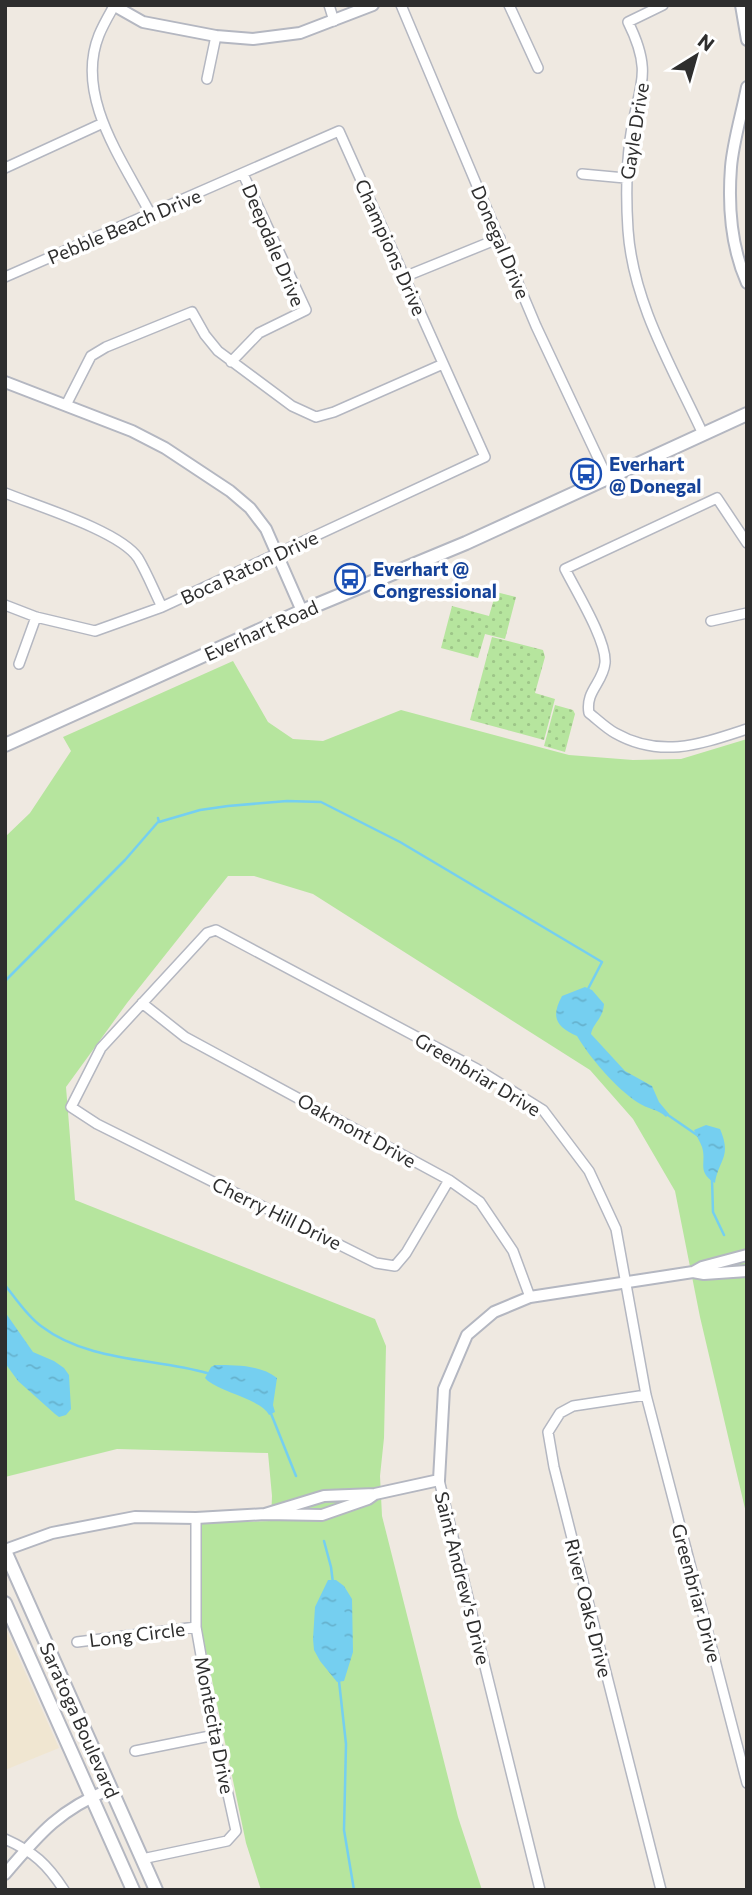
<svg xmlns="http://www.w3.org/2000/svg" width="752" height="1895" viewBox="0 0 752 1895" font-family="Commissioner,sans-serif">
<defs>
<pattern id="park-dots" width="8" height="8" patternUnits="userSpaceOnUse" patternTransform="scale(1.75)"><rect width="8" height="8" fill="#b6e59e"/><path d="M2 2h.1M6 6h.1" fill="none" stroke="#9dc588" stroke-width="1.8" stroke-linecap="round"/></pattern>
<pattern id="water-ripples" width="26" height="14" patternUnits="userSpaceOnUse" patternTransform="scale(1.75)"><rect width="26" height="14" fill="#75cff0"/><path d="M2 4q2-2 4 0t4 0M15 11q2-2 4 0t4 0" fill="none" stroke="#66b2ce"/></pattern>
</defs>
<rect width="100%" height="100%" fill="#efe9e1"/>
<path fill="#f0e6d1" d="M5 1627 59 1748 5 1770Z"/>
<path fill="#b6e59e" d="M233 661 268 722 293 739 323 741 401 710 569 755 633 760 681 759 747 739V1517L700 1317 675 1191 633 1119 590 1070 313 894 254 876H228L127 1003 66 1087 75 1200 375 1319 386 1346 384 1438 380 1476 382 1516 458 1817 482 1890H261L246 1843 202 1632 201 1523 271 1521 272 1496 268 1453 117 1449 5 1477V837L30 813 71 751 63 737Z"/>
<path fill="url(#park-dots)" d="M496 592 516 597 505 639 485 634 478 658 441 648 452 606 489 616Z
M492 637 543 650 545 657 535 693 555 699 544 740 470 720Z
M555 705 573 710 575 714 565 752 544 746Z"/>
<path fill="url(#water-ripples)" d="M585 987 592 990 604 1004C603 1019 593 1023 591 1034L625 1071 652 1086 659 1102 669 1114 666 1117C658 1109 647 1109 637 1102 616 1088 590 1058 577 1036 557 1027 550 1018 562 996Z
M706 1125 720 1129C732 1157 719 1159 715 1183 696 1171 707 1163 702 1147 700 1141 696 1136 694 1130Z
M5 1312 33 1352 54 1361 64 1368 69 1375 71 1409 66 1415 59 1417 55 1414 18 1381 5 1363Z
M215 1365C236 1365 261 1365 277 1378L273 1405 275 1412 269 1415C262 1400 224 1393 208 1381L205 1378 211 1367Z
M328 1580H336L344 1586 352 1599 353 1652 344 1681 337 1682 320 1661 314 1650 313 1639 315 1607Z"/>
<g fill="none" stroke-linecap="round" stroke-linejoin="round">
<path stroke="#75cff0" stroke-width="2.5" d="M158 818 159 822 200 810 228 806 287 801 321 802 400 842 602 962 588 989
M5 981 125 860 158 822
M665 1113 697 1135
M712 1179 713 1212 724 1235
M5 1285C16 1299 27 1316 41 1326 88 1362 153 1358 207 1373
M270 1411 296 1476
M324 1541 331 1567 333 1583
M339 1681 346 1744 344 1830 354 1890"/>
<g stroke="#b4b7c1" stroke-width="12">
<path id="minor" d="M329 5 334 21
M401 5 536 326 607 477
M509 5 538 68
M663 5 628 22C655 76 637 87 630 140 626 171 626 200 628 230 633 303 673 369 703 434
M114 6C109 15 103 25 99 35 74 97 124 162 151 215
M207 79 216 36
M5 168 103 123
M582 174 625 178
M5 277 339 131 485 457 162 607 95 631 36 617 5 605
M404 277 500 238
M231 362 259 333 306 310 243 174
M66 405 91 356 106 347 192 312 205 335 218 351 292 406 316 417 334 412 443 364
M5 493C37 506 120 531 138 558 147 573 154 591 162 607
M747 543 717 498 565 569C576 591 607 641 605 663 603 683 585 691 589 713 598 720 606 728 615 733 661 759 701 744 747 729
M711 621 747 613
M19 664 36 617
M142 1003 185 1037 449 1180 480 1202 513 1251 530 1297
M449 1180 406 1253 395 1266 376 1263 97 1124 71 1107 101 1048 207 933 216 930 477 1069 543 1110 589 1171 616 1229 646 1395 747 1783
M646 1395 573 1406 560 1413 548 1432 554 1467 661 1890
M439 1480 540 1890
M77 1642 196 1627
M135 1751 215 1735
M5 1839C34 1852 47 1864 64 1890
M142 1859 227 1841 236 1831 215 1735 196 1627V1518"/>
</g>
<g stroke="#b4b7c1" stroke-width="14">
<path id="tertiary" d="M113 5 143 22 216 36 253 39 300 33 373 5
M741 5 747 40
M747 87C742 113 733 142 731 167 728 206 731 247 747 283
M5 382 132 431 165 448 230 491 250 508 266 529 302 611
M693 1272 704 1274 747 1271
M265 1514 324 1496 375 1494 439 1480 444 1389 467 1335 494 1312 530 1297 693 1272 702 1267 747 1255
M5 1550 52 1533 135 1517 196 1518 265 1514 322 1515 368 1499 375 1494
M5 1874C40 1833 59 1810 110 1789"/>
</g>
<g stroke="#b4b7c1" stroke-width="16">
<path id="secondary" d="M5 745 302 611 466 543 747 414
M5 1551 156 1890
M5 1603 133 1890"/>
</g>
<use href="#minor" stroke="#fff" stroke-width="9"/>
<use href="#tertiary" stroke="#fff" stroke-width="10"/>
<use href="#secondary" stroke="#fff" stroke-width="12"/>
</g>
<defs>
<g id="bus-ring" transform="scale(1.575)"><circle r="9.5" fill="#fff" stroke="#1a4fb4" stroke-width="1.5"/><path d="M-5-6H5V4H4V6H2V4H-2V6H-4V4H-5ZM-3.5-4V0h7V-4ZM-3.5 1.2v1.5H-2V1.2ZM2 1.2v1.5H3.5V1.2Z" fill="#1a4fb4"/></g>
</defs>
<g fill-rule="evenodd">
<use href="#bus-ring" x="586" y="474"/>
<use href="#bus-ring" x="350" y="579"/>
</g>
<g text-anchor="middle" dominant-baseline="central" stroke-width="7" stroke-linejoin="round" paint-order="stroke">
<g font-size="19" fill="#2e2e2e" stroke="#fff">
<text transform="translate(634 131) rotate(-81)">Gayle Drive</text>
<text transform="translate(124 226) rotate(-23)">Pebble Beach Drive</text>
<text transform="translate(501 242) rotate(67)">Donegal Drive</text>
<text transform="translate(274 245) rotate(67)">Deepdale Drive</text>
<text transform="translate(391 247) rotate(66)">Champions Drive</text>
<text transform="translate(249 567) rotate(-25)">Boca Raton Drive</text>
<text transform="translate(261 630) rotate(-24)">Everhart Road</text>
<text transform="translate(478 1074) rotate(31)">Greenbriar Drive</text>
<text transform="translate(357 1130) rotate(29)">Oakmont Drive</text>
<text transform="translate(277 1213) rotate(26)">Cherry Hill Drive</text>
<text transform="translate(463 1578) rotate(76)">Saint Andrew's Drive</text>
<text transform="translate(697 1593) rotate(75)">Greenbriar Drive</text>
<text transform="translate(589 1608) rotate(76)">River Oaks Drive</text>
<text transform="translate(137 1634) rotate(-7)">Long Circle</text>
<text transform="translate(80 1720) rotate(66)">Saratoga Boulevard</text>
<text transform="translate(215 1725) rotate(79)">Montecita Drive</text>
</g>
<g font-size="19" font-weight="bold" fill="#164399" stroke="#fff" text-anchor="start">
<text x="609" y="463">Everhart<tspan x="609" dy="22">@ Donegal</tspan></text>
<text x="373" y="568">Everhart @<tspan x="373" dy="22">Congressional</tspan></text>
</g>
</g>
<rect width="752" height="1895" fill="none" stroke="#2e2e2e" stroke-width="14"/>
<g transform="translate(696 56) rotate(37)" stroke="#ffffff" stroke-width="5" paint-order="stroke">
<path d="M0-5L12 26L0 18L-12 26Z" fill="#2e2e2e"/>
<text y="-10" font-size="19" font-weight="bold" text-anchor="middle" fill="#2e2e2e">N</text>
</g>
</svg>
